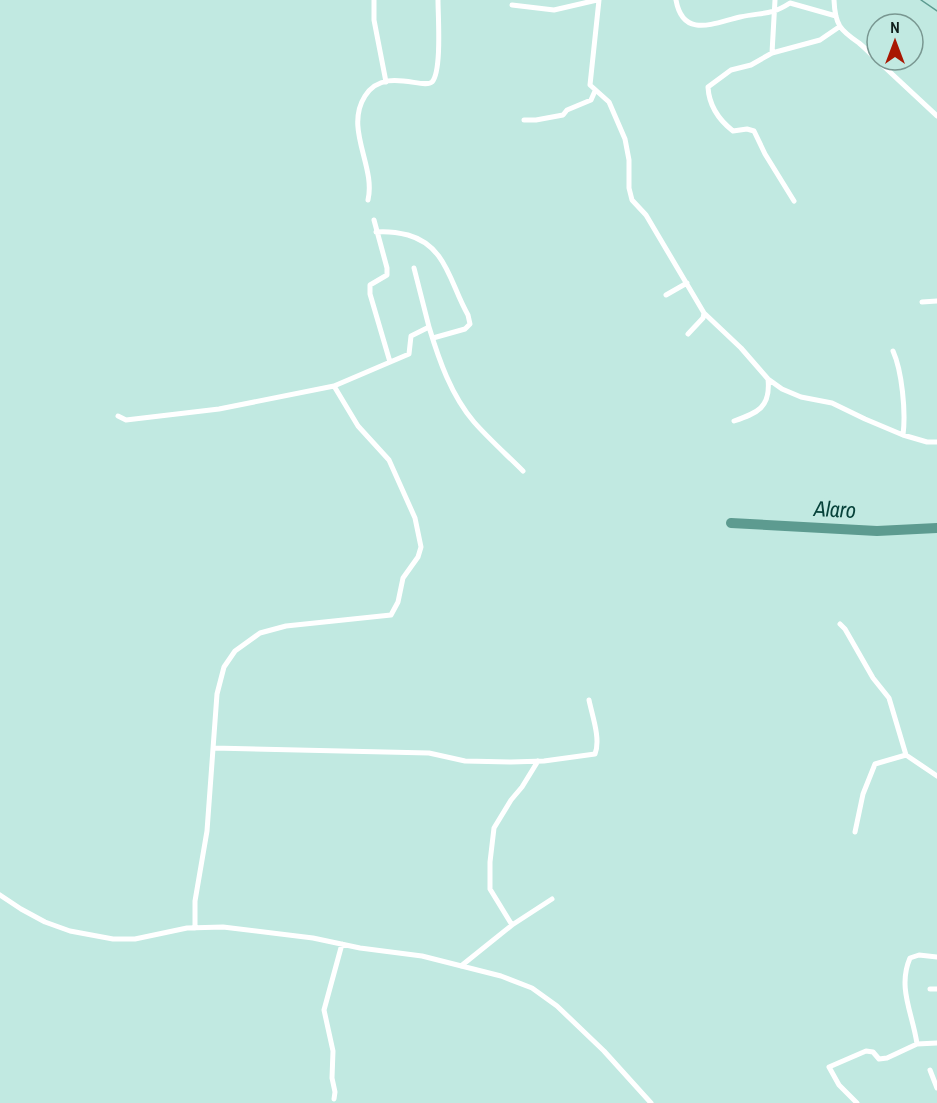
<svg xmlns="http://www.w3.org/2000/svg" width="937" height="1103" viewBox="0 0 937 1103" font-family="'Archivo Narrow',sans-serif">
<rect width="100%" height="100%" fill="#c1e9e1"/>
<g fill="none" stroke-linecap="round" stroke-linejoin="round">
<path stroke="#5d9b90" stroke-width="1.5" d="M921 0 937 11"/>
<path stroke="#5d9b90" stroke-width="10" d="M731 523 877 531 937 528"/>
<path stroke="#fff" stroke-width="5" d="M374 0V20L386 82
M599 0 590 85 609 102 625 139 629 160V188L632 200 646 215 704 313 703 318 688 334
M676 0C683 39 714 23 740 17 762 12 770 16 790 3L836 16
M834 0C835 25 840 30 859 43 865 48 871 54 877 60
M512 5 554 10 597 0
M772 53 775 0
M877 60 937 116
M524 120H536L563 115 567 110 591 100 595 91
M368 200C376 166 344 129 365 96 384 66 423 90 432 82 442 71 438 16 438 0
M794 201 765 154 754 131 747 129 733 131C719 120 709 106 708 87L731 70 751 65 772 53 820 40 839 27
M374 220 387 268V275L370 285V294L390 362
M376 232C388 231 396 232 408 235 447 246 450 284 468 315L470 324 465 329 433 338
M414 268 429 327
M666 295 687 283
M922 302 937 301
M704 313 741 348 768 379 782 389 801 397 832 403 865 419 903 435 927 442H937
M893 351C902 371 906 412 903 435
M334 386 409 354 411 336 429 327C439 360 451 395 474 422 489 439 507 455 523 471
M118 416 126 420 219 409 334 386 358 426 389 460 415 518 421 547 418 557 403 578 398 602 391 615 286 626 260 633 235 651 224 667 217 694 207 831 195 901V928
M734 421C757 413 771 408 768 379
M840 624 845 629 873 678 889 698 906 755
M213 748 429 753 465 761 511 762 544 761 595 754C601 739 592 715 589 700
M855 832 863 794 875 764 906 755 937 776
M0 895 21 909 45 922 70 931 113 939H135L187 928 223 927 313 938 360 948 422 956 501 976 532 988 557 1006 604 1051 651 1103
M512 925 490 889V862L494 828 511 800 522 787 538 761
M461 966 512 925 552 899
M930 989H937
M917 1044C913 1014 897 988 910 958L919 955 937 957
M930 1070 937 1088
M334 1099 335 1092 332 1078 333 1051 324 1010 342 944
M857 1103 839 1085 829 1067 866 1051 873 1052 879 1059 887 1058 917 1044 937 1043"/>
</g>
<g text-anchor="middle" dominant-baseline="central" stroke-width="6" stroke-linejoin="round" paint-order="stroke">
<g font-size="22" font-style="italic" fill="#07423a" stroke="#c1e9e1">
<text transform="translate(835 509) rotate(3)">Alaro</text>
</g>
</g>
<g transform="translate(895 42)"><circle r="28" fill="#c1e9e1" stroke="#799791" stroke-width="1.5"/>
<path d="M0-4.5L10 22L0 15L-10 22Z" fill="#a81701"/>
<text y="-9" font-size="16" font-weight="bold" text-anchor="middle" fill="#0e1d1a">N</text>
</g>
</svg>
